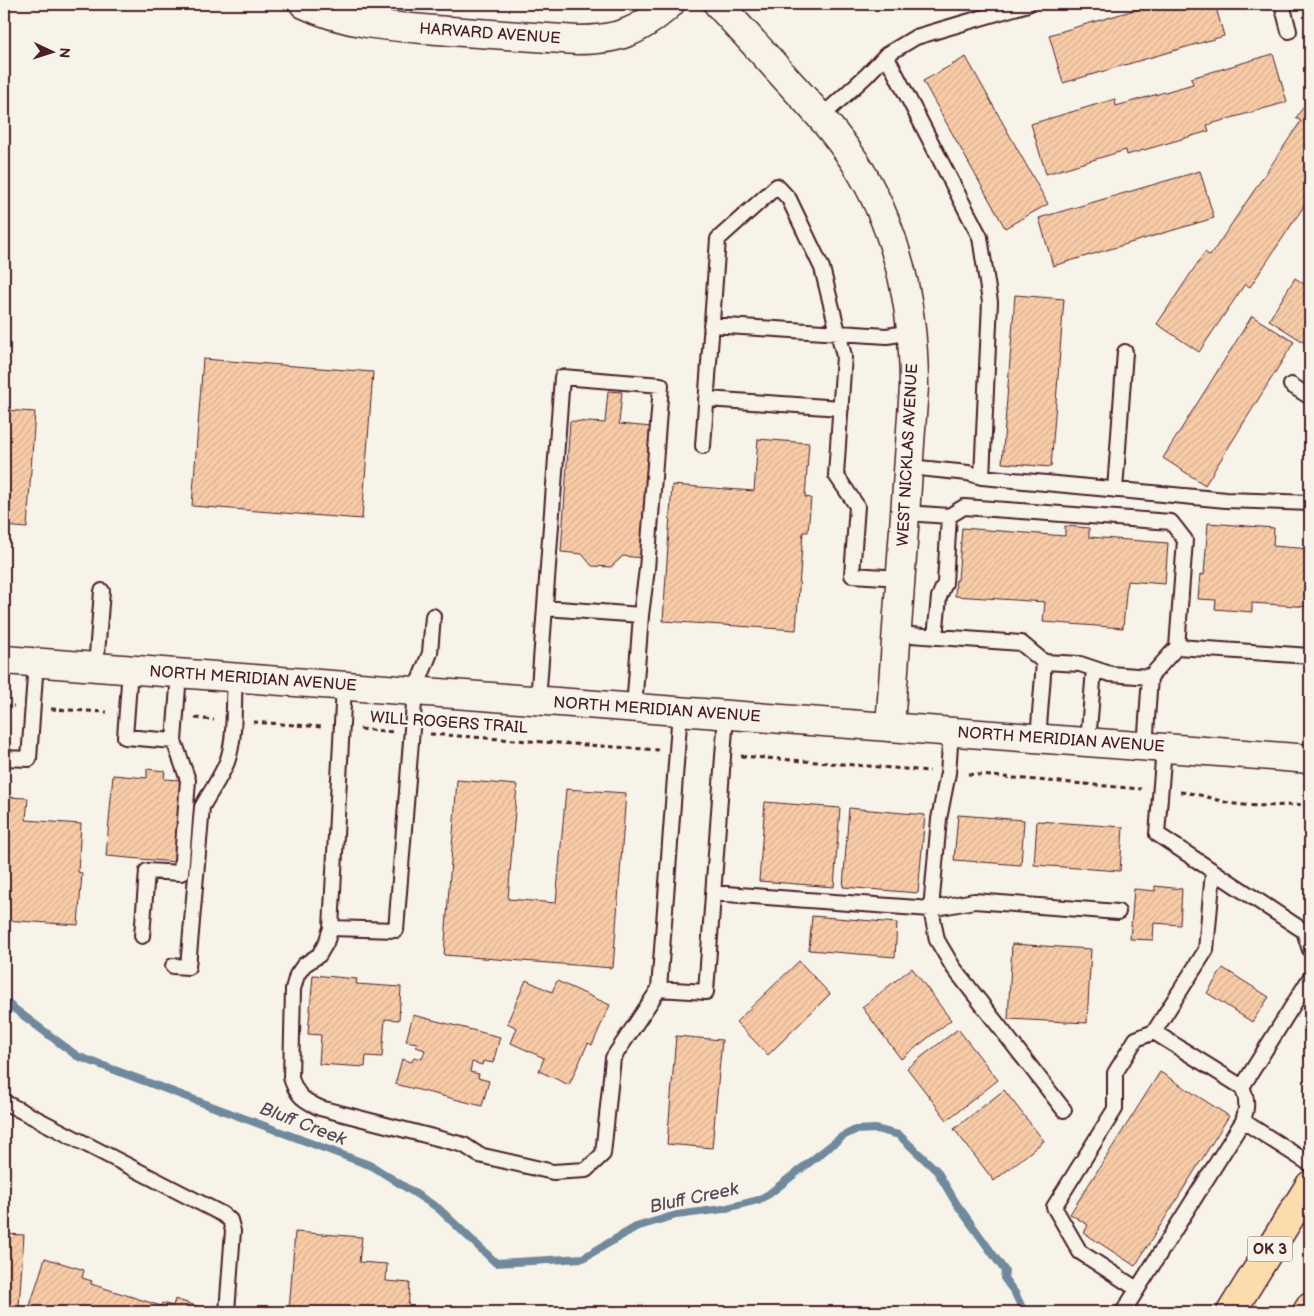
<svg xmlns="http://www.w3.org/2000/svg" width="1314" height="1316" viewBox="0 0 1314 1316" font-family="'Balsamiq Sans',sans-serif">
<defs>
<pattern id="building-hatch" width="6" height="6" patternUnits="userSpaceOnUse" patternTransform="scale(1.25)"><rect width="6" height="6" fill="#f9cca8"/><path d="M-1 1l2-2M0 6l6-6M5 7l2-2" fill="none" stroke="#d7af91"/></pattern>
</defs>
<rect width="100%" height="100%" fill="#f7f3e8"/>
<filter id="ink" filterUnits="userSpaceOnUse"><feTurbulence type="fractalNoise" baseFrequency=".02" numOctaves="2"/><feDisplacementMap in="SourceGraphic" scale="10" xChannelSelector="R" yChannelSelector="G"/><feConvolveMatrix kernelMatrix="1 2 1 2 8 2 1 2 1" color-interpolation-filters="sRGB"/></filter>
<g filter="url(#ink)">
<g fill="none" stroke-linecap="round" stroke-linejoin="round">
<path stroke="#6f899d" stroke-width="8" d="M4 1001 77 1056 372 1166 438 1208 496 1263 583 1258 636 1227 676 1215 723 1209 758 1200 769 1194 843 1136 855 1130 876 1129 899 1135 937 1171 956 1203 1005 1271 1004 1278 1015 1293 1024 1312"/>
</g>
<path fill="url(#building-hatch)" stroke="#4a1f2b" d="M1155 4H1215L1224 36 1063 83 1049 35Z
M1273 54 1287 102 1207 125 1209 131 1127 155 1126 150 1046 174 1031 124 1115 99 1116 106 1193 84 1191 78Z
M966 57 1048 204 1005 228 923 81Z
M1310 97V197L1250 287 1245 284 1199 352 1157 324 1205 252 1210 256 1301 121 1296 118Z
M1200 171 1214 218 1053 266 1039 218Z
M1295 278 1310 288V346L1269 320Z
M1015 295 1064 299 1051 467 1002 463Z
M1252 316 1294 342 1205 485 1163 458Z
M203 359 373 372 362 519 192 506Z
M608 391 622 392 619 424 652 427 642 558 623 556 611 567 592 566 582 554 561 552 570 421 605 423Z
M4 410 35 412 27 528 4 526Z
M758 439 809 443 805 497 811 498 808 532H803L796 630 663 621 672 485 754 491Z
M1208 523 1274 528 1273 546 1310 549V607L1252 603V612L1215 609 1216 600 1198 599 1200 574 1204 575Z
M1065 526 1089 528V537L1168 543 1165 584 1127 581 1123 628 1043 622 1045 602 955 596 956 580H958L962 528 1065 536Z
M147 769 165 771 164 779 181 780 175 862 106 856 113 775 147 778Z
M457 780 517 785 508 899 556 903 566 789 626 793 613 968 444 955Z
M4 797 28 798 26 820 81 824 78 872 82 873 78 925 4 920Z
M765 802 840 808 834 887 759 881Z
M849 808 925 815 918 893 843 887Z
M958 815 1024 820 1021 865 954 860Z
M1037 821 1123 827 1120 871 1034 865Z
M1155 886 1182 889 1180 925 1154 923 1153 940 1130 939 1134 889 1155 891Z
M812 916 897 923 895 957 809 950Z
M1012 944 1091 949 1087 1023 1008 1019Z
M799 961 830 994 768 1055 736 1022Z
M912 968 951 1020 901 1059 862 1007Z
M1223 968 1269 997 1252 1022 1207 993Z
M313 975 357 979 356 984 401 987 399 1020 385 1019 382 1057 366 1056 365 1067 319 1064 321 1035 308 1034Z
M526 980 552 992 557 981 610 1005 592 1045 588 1043 569 1085 539 1071 544 1058 511 1043 517 1028 507 1023Z
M413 1015 500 1037 493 1063 483 1061 482 1065 472 1062 470 1072 479 1074 478 1078 489 1081 482 1106 395 1084 402 1059 412 1062 414 1057 422 1059 425 1050 416 1047 417 1043 406 1041Z
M958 1029 998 1080 947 1120 907 1068Z
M676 1036 722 1040 712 1148 667 1144Z
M1160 1072 1229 1116 1135 1266 1084 1233 1088 1225 1070 1214Z
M1004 1090 1044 1141 994 1181 954 1129Z
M295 1232 362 1237 359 1262 387 1264 386 1281 410 1283 408 1310 418 1311 417 1312H289Z
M4 1234 24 1235 19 1307 4 1306Z
M45 1258 84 1270 82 1278 92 1281 91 1284 161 1306 162 1303 173 1306 175 1299 214 1312H28Z"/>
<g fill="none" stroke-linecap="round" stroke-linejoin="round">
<g stroke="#4a1f2b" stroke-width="18">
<path id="lane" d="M1282 4 1289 31
M886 55 980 237 990 302 982 477
M821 117 866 76 886 55 916 37 1028 4
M711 325 887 336 912 332
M1291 385 1310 397
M706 399 841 408
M703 446 718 239 777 186 789 199 822 268 844 356 836 475 857 506 852 575 901 578
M909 467 968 473 982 477 1226 500 1310 503
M1115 490 1125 352
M906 513 949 516 964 507 1171 522 1185 540 1177 647
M545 608 641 615
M897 634 1021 643 1044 662 1080 664 1110 674 1150 677 1177 647 1310 656
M935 637 939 597 945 583 949 516
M96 667 102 591
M130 669 125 737 174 741 179 673
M344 686 331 928 396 930 415 691 430 653 433 616
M538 701 562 377 661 385 647 569 641 615 634 708
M951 732 948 773 939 819 931 909 937 940 953 967 1064 1110
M1038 739 1044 662
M1088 742 1094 669
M1145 747 1150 677
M1164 748 1157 834 1304 931 1310 950
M4 758 29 759 36 662
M1213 872 1206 950 1154 1032 1242 1087
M713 893 931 909 974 901 1118 912
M331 928 326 943 319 955 304 965 297 975 293 989 291 1078C297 1096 303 1100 320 1108L464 1145 479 1155 553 1172 586 1170 603 1154 613 1058 659 989 706 992 726 715
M142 936 147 871 181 873 188 780 174 741
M173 966 188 967 202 807C210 792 220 779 227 762 236 738 233 704 235 677
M659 989 680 711
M4 1102 222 1214 230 1220 233 1231 227 1312
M1243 1121 1310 1164
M1137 1289 1080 1252 1054 1207 1115 1109V1073L1136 1039 1154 1032
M1123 1312 1243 1121C1247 1108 1248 1100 1242 1087L1310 978"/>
</g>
<g stroke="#4a1f2b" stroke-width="31">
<path id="street" d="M304 4C349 26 400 27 450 31 492 34 534 37 577 40 618 40 639 32 670 4
M718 4C742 30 766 56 790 83 813 108 836 133 855 162 898 229 914 309 914 387L890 727"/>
</g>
<g stroke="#4a1f2b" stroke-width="31">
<path id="secondary" d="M4 660 1310 759"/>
</g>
<g stroke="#4a1f2b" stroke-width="31">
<path id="highway" d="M1231 1312 1310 1185
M1307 1312 1310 1307"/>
</g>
<path stroke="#4a1f2b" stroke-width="3" stroke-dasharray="5 4" stroke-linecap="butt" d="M4 706H14
M51 709 107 712
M195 718 214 720
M253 722 324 727
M360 729 394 732
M430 734 658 750
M741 756 930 771
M968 774 1141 789
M1180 792C1198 793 1212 799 1229 803 1255 808 1284 805 1310 804"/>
<use href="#lane" stroke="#f7f3e8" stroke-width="14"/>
<use href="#street" stroke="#f7f3e8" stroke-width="28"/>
<use href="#secondary" stroke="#f7f3e8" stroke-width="28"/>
<use href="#highway" stroke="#fcdcac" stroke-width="28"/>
</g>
</g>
<g text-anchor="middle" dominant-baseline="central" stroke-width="5" stroke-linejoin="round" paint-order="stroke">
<rect fill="#f7f3e8" stroke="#7e5f64" stroke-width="1" x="1247.5" y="1236.5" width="45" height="25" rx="4"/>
<g font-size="15" font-weight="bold" fill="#4a1f2b">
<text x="1270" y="1249">OK 3</text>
</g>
<g font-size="16" fill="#4a1f2b" stroke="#f7f3e8">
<text transform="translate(490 34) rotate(4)">HARVARD AVENUE</text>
<text transform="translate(908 455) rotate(-87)">WEST NICKLAS AVENUE</text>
<text transform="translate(253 679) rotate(4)">NORTH MERIDIAN AVENUE</text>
<text transform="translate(657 710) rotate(4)">NORTH MERIDIAN AVENUE</text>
<text transform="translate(449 723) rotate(4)">WILL ROGERS TRAIL</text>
<text transform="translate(1061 740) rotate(4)">NORTH MERIDIAN AVENUE</text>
</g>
<g font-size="18" font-style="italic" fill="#5a4b5a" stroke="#f7f3e8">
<text transform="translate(303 1124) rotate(21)">Bluff Creek</text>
<text transform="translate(694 1198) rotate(-12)">Bluff Creek</text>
</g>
</g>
<rect width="1314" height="1316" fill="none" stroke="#f7f3e8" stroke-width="20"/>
<rect x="10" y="10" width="1294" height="1296" fill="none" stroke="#4a1f2b" stroke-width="2" filter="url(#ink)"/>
<g transform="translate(52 52) rotate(94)" stroke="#f7f3e8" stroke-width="4" paint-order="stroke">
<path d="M0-4L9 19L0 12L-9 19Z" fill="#4a1f2b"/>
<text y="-8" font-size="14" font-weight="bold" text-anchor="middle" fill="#4a1f2b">N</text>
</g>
</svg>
